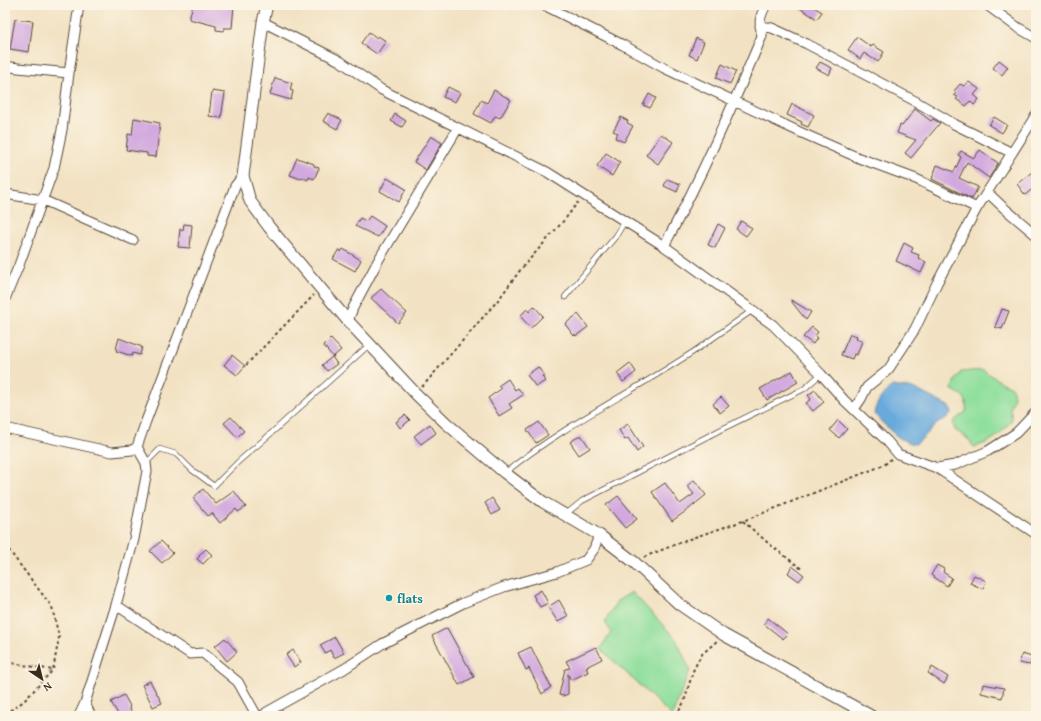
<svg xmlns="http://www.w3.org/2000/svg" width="1041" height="721" viewBox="0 0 1041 721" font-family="'Gentium Book Plus',serif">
<rect width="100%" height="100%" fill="#fcf5e5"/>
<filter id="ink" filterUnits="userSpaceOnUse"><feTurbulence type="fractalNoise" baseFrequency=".025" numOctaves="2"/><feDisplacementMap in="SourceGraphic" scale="8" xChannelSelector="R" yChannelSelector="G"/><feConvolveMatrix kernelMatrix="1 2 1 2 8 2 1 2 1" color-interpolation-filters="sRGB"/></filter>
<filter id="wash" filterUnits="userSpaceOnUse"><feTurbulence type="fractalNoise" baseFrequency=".012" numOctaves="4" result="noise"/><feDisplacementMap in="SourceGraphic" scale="16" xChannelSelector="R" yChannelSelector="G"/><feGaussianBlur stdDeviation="0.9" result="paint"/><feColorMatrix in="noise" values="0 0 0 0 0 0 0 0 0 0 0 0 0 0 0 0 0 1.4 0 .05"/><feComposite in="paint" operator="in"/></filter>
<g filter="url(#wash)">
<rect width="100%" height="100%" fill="#f2e2c3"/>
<path fill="#90df9d" stroke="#66845e" d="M983 370 1001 382 1012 387 1014 397 1010 409 1012 419C1001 435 992 442 974 447L966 437 955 430 953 423C956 418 961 416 966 412 967 398 965 396 952 390L954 382 961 372Z
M632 592 676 639 690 670 672 716 601 649 611 632 605 622 617 601Z"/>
<path fill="#69aadd" stroke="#526a7e" d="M892 386 915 389 948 406 952 412C948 419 943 419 937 424 930 430 924 438 916 444 898 442 886 426 874 414 876 402 883 394 892 386Z"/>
<g id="blocks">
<path fill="#d2a9df" d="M193 5H234L232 28H224V31L216 30V26L189 19Z
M795 5H810L822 12 817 19Z
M15 19 33 21 29 52 10 49Z
M369 32 377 38 378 36 386 41 377 54 361 43Z
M857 37 871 47 873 45 884 52 878 62 864 53 860 59 848 50Z
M696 38 704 42 697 59 689 55Z
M999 60 1008 67 1002 75 993 68Z
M820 62 832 68 829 75 816 68Z
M722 64 736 71 730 84 716 78Z
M275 78 292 83 290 90 293 91 291 100 270 94Z
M969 82 979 89 974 95 979 99 974 105 970 101 966 106 956 99 958 97 954 95 956 93 954 91 960 84 964 86Z
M448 87 460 93 455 102 443 97Z
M494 90 511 100 500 118 495 116 491 123 474 114 481 100 487 103Z
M212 91 225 93 221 118 209 116Z
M649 94 656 98 650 108 643 105Z
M792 104 814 115 808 127 801 124 802 122 787 115Z
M915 109 931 121 933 119 940 123 911 158 905 153 916 140 897 133 900 125 902 126Z
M328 113 342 120 337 129 323 121Z
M395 114 406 121 402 127 391 121Z
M621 117 628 121 627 123 633 126 624 142 615 138 618 133 613 131Z
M994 117 1007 125 1002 133 989 125Z
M134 118 160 123 156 157 147 156V153L126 150 128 134 132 135Z
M661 134 673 142 658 164 646 155Z
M431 136 442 143 426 170 414 162Z
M980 150 998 163 989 178 967 162 959 178 978 187 972 199 932 179 937 165 954 172 961 157 958 155 961 151 974 158Z
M606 153 620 162 612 176 597 166Z
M297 158 314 164V166L319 168 314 179 309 177 308 180 302 177 301 179 290 175Z
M1032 172 1036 177V186L1025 195 1017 184Z
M387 178 406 189 399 202 380 191Z
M667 179 680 184 677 192 664 186Z
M370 216 385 226 378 237 355 226 360 218 366 221Z
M741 221 752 228 746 236 736 229Z
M184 224 192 225 190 248 178 247 180 229 183 230Z
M718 224 725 228 715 248 708 245Z
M904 243 913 248 911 252 919 255 918 258 926 262 921 273 896 261Z
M339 249 341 252 343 249 361 260 355 271 333 259Z
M381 289 407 313 398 323 371 298Z
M791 300 811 312 806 320 791 301Z
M534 306 543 316 531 328 520 316 527 309 529 312Z
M1002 309 1009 311 1002 329 995 327Z
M578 314 588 327 576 336 575 334 574 336 565 324Z
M812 327 818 332 815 336 817 338 813 344 803 337Z
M850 334 857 336 856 339 862 341 857 355 854 354 852 359 841 355Z
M119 338 142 347 140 355 133 353 132 356 116 351 117 349H116Z
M330 338 341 350 333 357 323 345Z
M232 355 245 366 237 375 224 365Z
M332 357 337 364 327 371 322 365Z
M630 363 636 372 623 382 617 373Z
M538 367 544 375 542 376 545 381 536 387 527 375Z
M792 371 798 382 767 400 760 389Z
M508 379 515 390 518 388 523 395 509 404 512 408 499 416 488 398 501 389 498 386Z
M815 390 824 402 813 411 806 403 811 399 808 395Z
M721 397 729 406 720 413 713 404Z
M405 415 410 420 400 428 396 422Z
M231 417 244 431 237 437 224 423Z
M838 420 847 429 839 438 830 430Z
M539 422 548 435 536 443 527 430Z
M430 424 436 433 421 444 414 436Z
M628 424 643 447 637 452 628 438 625 440 619 430Z
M581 435 590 448 579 455 570 442Z
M694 480 706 495 689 509 672 521 652 492 665 483 680 504 694 494 687 486Z
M203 489 216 504 234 491 246 507 238 512 236 509 220 523 212 513 208 516 193 498Z
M618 496 637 519 625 528 606 505Z
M492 498 500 510 492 515 485 503Z
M161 541 173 553 162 563 150 551Z
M206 549 212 555 203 564 197 559 200 556 199 555Z
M937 565 944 569 943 572 952 578 947 586 931 575Z
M792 566 804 575 799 581 788 573Z
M974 575 986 581 983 589 970 583Z
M541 590 548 603 540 607 533 595Z
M559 600 568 616 558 622 548 607Z
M768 618 788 634 783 639 764 624Z
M447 628 474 677 459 685 432 636Z
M335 637 344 653 334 658 330 650 325 653 320 645Z
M225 638 237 652 227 661 215 646Z
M531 647 551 687 542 694 529 668 526 670 518 653Z
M596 647 602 659 586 667 588 672 571 680 568 674V694L563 696 559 695 565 669 570 668 566 661Z
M293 650 301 662 294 667 286 655Z
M1022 654 1032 657 1030 665 1019 663Z
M932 667 948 677 944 684 928 673Z
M150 681 162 703 153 707 142 685Z
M983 684 1004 688 1002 698 981 693Z
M124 695 130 706 129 707 133 716H119L111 702Z"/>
</g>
</g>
<g filter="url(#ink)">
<use href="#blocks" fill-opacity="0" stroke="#564637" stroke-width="1"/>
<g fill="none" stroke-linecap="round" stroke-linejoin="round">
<g stroke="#564637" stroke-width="6">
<path id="service" d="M565 297 616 236 625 221
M146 463 160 449 176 454 192 470 214 486 239 461 267 437 369 345
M506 472C564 425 633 392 696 350 715 337 734 323 753 310
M566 514 582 501 720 430 804 389 821 374"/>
</g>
<g stroke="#564637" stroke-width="11">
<path id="minor" d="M544 5 623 45 664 68 802 133 859 158 916 179 977 208
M987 5 1017 27 1036 38
M263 22 340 61 382 90 547 172 664 246 773 325 821 374 844 400 887 441 898 454 937 468 1036 534
M760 26 772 28 807 44 915 101 954 124 1012 153
M5 66 18 68 69 73
M987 192 1004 208 1036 235
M5 194 43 200 133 240
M664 246C701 178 732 107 762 36 759 22 759 18 766 5
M5 299 19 265 54 168 62 130 69 73 79 5
M348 321 353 308 379 259 458 128
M854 409 861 399 867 387 888 370 915 329 937 283 977 208 1036 115
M5 428 112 452 132 450 137 447 146 421 235 186 243 176
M937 468 955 465 988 451 1016 433 1036 412
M116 605 190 654 203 653 238 682 257 716
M85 703 91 716
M79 716 85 703 116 605 134 539 147 471 146 463 137 447
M263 716 267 712 344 669 382 644 463 603 504 587 557 572 586 560 594 549 599 535"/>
</g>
<g stroke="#564637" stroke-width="13">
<path id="tertiary" d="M267 5 263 22 243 176 250 201 269 227 348 321 416 394 446 423 505 473 543 502 599 535 634 562 679 604 724 635 871 716"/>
</g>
<path stroke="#564637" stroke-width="2" stroke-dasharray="3 3" stroke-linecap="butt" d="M246 365 314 295
M422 387 499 299 521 269 566 218 578 202
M743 521 768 543 803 570
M5 545 52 607 59 637 53 670 5 662
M644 557 692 538 743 521 884 465 891 459
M5 714 24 701 53 670
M676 716 684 702 693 671 701 655 717 641"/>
<use href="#service" stroke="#fff" stroke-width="4.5"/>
<use href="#minor" stroke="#fff" stroke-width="9"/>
<use href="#tertiary" stroke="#fff" stroke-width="11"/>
</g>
</g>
<circle fill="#0f9aa8" stroke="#fcf5e5" stroke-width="1.5" cx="389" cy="598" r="4"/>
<g text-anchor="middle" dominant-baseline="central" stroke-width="3" stroke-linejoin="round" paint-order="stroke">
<g font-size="13" font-weight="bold" fill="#0d838f" stroke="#fcf5e5" text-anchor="start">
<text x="397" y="598">flats</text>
</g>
</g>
<rect width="1041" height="721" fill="none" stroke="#fcf5e5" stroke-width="20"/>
<g transform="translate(42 679) rotate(145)" stroke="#fcf5e5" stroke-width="3" paint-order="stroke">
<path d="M0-3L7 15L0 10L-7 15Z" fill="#3b2a1e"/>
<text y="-6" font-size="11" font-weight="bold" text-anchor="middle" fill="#3b2a1e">N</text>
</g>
</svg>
